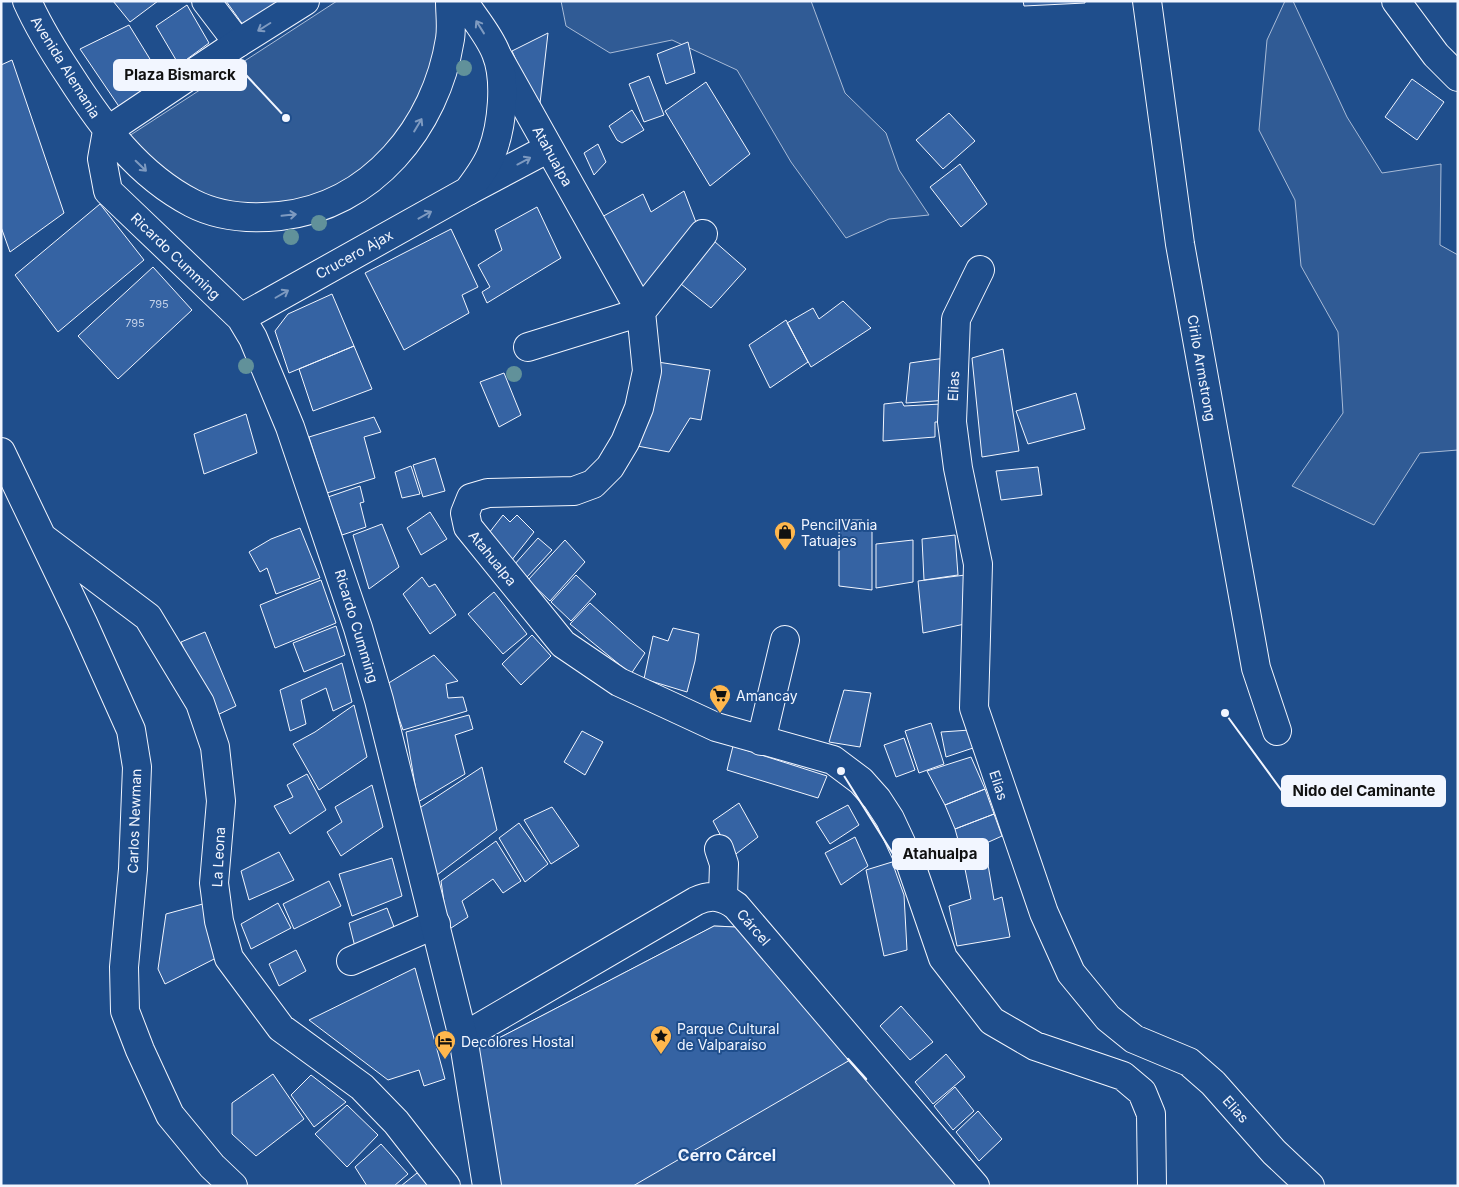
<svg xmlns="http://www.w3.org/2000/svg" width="1459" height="1187" viewBox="0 0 1459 1187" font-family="Inter,sans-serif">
<rect width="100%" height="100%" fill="#1f4e8c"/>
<path fill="#305b95" stroke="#a8bbd7" d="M337 1H444L429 100 369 175 276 211 204 198 168 178 129 136Z
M561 1H811L845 93 886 133 899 170 929 215 889 219 846 238 791 162 737 70 672 40 610 53 566 26Z
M1285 1H1293L1347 117 1382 173 1441 164 1440 245 1458 255V450L1420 453 1374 525 1292 486 1343 413 1338 332 1301 266 1295 200 1259 130 1267 40Z
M714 926 736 927 961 1186H500L476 1050Z"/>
<path fill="#3563a3" stroke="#f2f6ff" d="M113 1H158L130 22Z
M226 1H287L246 29Z
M1023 1H1085V3L1024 6Z
M187 5 209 43 179 65 156 26Z
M129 25 161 77 120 108 80 49Z
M548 33 539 112 512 51Z
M688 42 695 73 666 84 657 54Z
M12 60 64 213 10 252 1 227V65Z
M649 76 664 115 644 122 629 84Z
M1412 79 1444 102 1417 140 1385 117Z
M706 82 750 154 710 186 665 111Z
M632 110 644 130 622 143 617 140 609 126Z
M949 113 975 141 943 169 916 140Z
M598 144 606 162 594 175 584 153Z
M960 164 987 204 961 227 930 187Z
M684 191 697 225 642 291 600 218 643 194 651 212Z
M100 204 144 260 58 332 15 275Z
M537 207 561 258 487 303 482 292 490 287 478 265 502 250 495 230Z
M451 229 478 287 462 295 469 313 404 350 365 273Z
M714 241 746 269 711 308 681 284Z
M153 267 192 310 118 379 78 336Z
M332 294 354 346 289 373 275 331 288 314Z
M843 301 871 328 811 367 787 323 813 308 819 319Z
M786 320 808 362 770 388 749 345Z
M354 346 372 389 313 411 299 369Z
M1003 349 1019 451 982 457 972 358Z
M945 358 948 400 906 403 910 363Z
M651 361 710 370 701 420 690 418 669 452 632 445Z
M504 373 521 415 499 427 480 382Z
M1076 393 1085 429 1028 444 1016 411Z
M902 402 904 406 941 404V422H935V437L883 441 884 404Z
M246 414 257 453 204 474 194 434Z
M374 417 381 432 364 437 375 478 327 493 309 437Z
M435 458 445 491 423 497 413 465Z
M411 466 420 494 402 498 395 472Z
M1038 467 1042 495 1001 500 996 471Z
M360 486 364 502 360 503 366 527 342 535 328 497Z
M430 512 447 539 421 555 407 528Z
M503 515 510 522 517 515 534 532 511 561 489 533Z
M839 520H862L872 532V590L839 586Z
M382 524 399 567 369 589 353 535Z
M300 528 320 578 276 594 267 568 260 572 249 552 271 539Z
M955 535 958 575 924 580 922 539Z
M538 538 552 550 527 577 514 565Z
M565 540 585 562 550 601 528 580Z
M913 540V582L876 588V544Z
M973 574 974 622 923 633 918 581Z
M576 575 596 594 571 621 551 602Z
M422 577 429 587 435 584 456 615 430 634 403 594Z
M321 580 336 623 275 648 260 605Z
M494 592 527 634 503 654 468 614Z
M590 603 645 653 631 674 570 624Z
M336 626 345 655 304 672 293 643Z
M673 628 699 634 695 661 687 692 644 679 653 636 668 641Z
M205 632 236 706 211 718 181 642Z
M532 635 551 656 521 685 502 664Z
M434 655 458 681 446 684 448 698 463 697 467 711 403 730 387 684Z
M342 663 352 702 333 711 326 688 301 700 306 724 290 731 280 690Z
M844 690 871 693 860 747 829 742Z
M354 705 367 757 319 790 293 744 315 732Z
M469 715 473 729 455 735 465 774 418 802 406 732Z
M931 723 944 764 919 773 905 731Z
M970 730 973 748 946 757 941 732Z
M582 731 603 742 585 775 564 762Z
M904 738 915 770 896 777 884 745Z
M733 746 827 776 818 798 727 770Z
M971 757 985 789 945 805 927 771Z
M482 767 497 830 437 875 418 809Z
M307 774 326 810 290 834 274 806 293 797 287 785Z
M372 785 383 827 341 856 327 832 342 822 335 807Z
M985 789 994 814 955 829 945 805Z
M739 803 758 837 732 857 713 821Z
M848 805 859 825 830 844 816 822Z
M552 807 579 846 551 864 524 820Z
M994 814 1002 836 962 854 955 829Z
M519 823 548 864 525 882 499 838Z
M855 837 868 866 841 885 825 853Z
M496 841 521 881 503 893 493 879 462 901 468 917 448 930 441 881Z
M985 847 994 900 1002 897 1010 937 957 946 949 906 971 899 962 854Z
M279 852 294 880 249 900 241 871Z
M392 858 402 896 352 916 339 874Z
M892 862 904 895 907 950 884 956 866 870Z
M329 881 341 906 294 929 283 904Z
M210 902 222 955 165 984 158 969 166 914Z
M278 903 291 928 251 949 241 924Z
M387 908 397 935 355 947 349 923Z
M714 926 736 927 850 1060 633 1186H500L476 1050Z
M296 950 306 971 279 986 269 964Z
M415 968 445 1079 424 1086 419 1070 388 1080 309 1020Z
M901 1006 933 1042 910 1060 880 1026Z
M946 1054 965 1077 933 1104 915 1082Z
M273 1074 304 1119 256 1156 232 1134V1103Z
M311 1075 346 1102 314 1127 291 1095Z
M955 1087 974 1111 953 1130 934 1106Z
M347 1105 378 1135 347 1167 315 1134Z
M978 1111 1002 1139 979 1161 956 1132Z
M381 1144 408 1174 394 1186H367L355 1167Z
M417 1173 429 1186H401Z"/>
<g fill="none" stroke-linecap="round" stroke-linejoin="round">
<g stroke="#f2f6ff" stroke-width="30">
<path id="minor" d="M206 1 238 43
M1147 1 1180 244 1256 668 1277 731
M498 57 641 312 647 371 639 408 625 442 610 467 593 484 574 491 488 493 471 498 465 513 468 527 563 644 619 682 716 727 833 760 861 781 877 799 890 819 910 862 943 958 992 1021 1035 1046 1123 1076 1142 1092 1151 1114 1152 1186
M468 191 549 148
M980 270 956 319 952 422 958 468 978 564 974 708 1044 913 1071 973 1108 1018 1134 1039 1189 1062 1213 1083 1274 1152 1310 1186
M528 347 641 312 703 234
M1 452 83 623 131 730 137 767 133 869 124 967 125 1011 140 1050 170 1115 212 1166 233 1186
M43 538 148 617 200 703 215 747 221 801 214 883 219 921 229 958 281 1028 362 1087 396 1122 446 1186
M761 741 785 640
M719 849 724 864 723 897
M351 961 436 924
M463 1037 696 901C711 894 723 896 736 906L975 1186"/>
</g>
<g stroke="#f2f6ff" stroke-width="30">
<path id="major" d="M27 1C39 28 54 52 70 76 102 126 138 175 192 203 219 217 251 219 280 216 372 206 436 127 450 39 452 27 450 14 450 1
M1396 1 1436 55 1458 77
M107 131 102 159 108 191 241 318 253 338 290 427 358 628 379 700 463 1037 487 1186
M107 131 238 43 305 1
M241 318 468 191C477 179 487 166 492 152 502 126 507 80 496 53 489 35 474 18 463 1"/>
</g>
<use href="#minor" stroke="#1f4e8c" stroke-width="28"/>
<use href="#major" stroke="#1f4e8c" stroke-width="28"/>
<path stroke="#f2f6ff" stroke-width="2.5" d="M848 1059 866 1079"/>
</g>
<g fill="#61919a">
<circle cx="464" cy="68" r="8"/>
<circle cx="319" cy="223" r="8"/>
<circle cx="291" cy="237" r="8"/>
<circle cx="246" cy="366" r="8"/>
<circle cx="514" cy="374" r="8"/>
</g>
<defs><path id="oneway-shaft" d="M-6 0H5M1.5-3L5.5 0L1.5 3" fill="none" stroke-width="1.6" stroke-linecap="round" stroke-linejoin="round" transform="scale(1.25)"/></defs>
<g stroke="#7e9ac0">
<use href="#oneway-shaft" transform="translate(264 27) rotate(148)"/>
<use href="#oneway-shaft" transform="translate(480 27) rotate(-122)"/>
<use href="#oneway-shaft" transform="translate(418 125) rotate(-59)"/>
<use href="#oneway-shaft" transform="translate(524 161) rotate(-28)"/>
<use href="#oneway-shaft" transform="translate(141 166) rotate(44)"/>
<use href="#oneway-shaft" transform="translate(289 215) rotate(-6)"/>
<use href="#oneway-shaft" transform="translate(425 215) rotate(-29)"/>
<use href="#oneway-shaft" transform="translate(282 294) rotate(-30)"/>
</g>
<defs>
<g id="shop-pin" transform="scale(1.125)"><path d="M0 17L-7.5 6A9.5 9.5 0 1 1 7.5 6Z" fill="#ffb74d" stroke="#1f4e8c"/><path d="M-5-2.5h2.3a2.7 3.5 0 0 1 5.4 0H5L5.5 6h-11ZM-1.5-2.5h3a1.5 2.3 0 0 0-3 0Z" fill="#111"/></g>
<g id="supermarket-pin" transform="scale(1.125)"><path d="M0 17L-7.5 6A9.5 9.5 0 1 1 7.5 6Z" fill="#ffb74d" stroke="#1f4e8c"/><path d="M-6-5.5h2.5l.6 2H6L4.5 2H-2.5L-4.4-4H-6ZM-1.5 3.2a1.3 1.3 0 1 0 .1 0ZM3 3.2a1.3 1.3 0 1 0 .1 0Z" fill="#111"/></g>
<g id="sight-pin" transform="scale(1.125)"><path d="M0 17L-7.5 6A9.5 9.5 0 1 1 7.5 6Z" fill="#ffb74d" stroke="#1f4e8c"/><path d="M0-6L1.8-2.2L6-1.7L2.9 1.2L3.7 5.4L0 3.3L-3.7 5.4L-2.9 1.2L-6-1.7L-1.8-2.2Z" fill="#111"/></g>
<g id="hotel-pin" transform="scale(1.125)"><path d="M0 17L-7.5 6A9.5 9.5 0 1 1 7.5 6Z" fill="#ffb74d" stroke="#1f4e8c"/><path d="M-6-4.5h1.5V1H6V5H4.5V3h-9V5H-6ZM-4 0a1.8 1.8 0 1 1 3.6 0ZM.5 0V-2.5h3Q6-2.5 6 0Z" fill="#111"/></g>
</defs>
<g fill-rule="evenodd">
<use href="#shop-pin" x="785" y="532"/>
<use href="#supermarket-pin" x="720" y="695"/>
<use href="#sight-pin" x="661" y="1036"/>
<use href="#hotel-pin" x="445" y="1041"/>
</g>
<g text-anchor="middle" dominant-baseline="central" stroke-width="4" stroke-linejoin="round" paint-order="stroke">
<g font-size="11" fill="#c3d1e8">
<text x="159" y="304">795</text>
<text x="135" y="323">795</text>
</g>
<g font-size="14" fill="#f2f6ff" stroke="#1f4e8c">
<text transform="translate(66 67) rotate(58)">Avenida Alemania</text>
<text transform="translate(553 156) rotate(61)">Atahualpa</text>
<text transform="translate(354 254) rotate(-29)">Crucero Ajax</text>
<text transform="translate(176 256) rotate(44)">Ricardo Cumming</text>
<text transform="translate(1202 368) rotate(80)">Cirilo Armstrong</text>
<text transform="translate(953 386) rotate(-87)">Elias</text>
<text transform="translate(493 558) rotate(51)">Atahualpa</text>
<text transform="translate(357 626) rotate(73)">Ricardo Cumming</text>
<text transform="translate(999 785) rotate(72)">Elias</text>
<text transform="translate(134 821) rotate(-88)">Carlos Newman</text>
<text transform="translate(218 857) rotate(-87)">La Leona</text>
<text transform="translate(754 927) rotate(49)">Cárcel</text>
<text transform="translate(1236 1109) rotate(48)">Elias</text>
</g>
<g font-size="14" fill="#f2f6ff" stroke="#1f4e8c" text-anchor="start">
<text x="801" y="524">PencilVania<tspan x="801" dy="16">Tatuajes</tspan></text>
<text x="736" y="695">Amancay</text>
<text x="677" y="1028">Parque Cultural<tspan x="677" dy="16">de Valparaíso</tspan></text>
<text x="461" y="1041">Decolores Hostal</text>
</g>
<g font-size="16" font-weight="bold" fill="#f2f6ff" stroke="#1f4e8c">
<text x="727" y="1155">Cerro Cárcel</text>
</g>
</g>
<path fill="none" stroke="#f2f6ff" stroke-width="2" d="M286 118L246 75M1225 713L1282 791M841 771L893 854"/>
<g fill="#f2f6ff" stroke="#1f4e8c" stroke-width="2">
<circle cx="286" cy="118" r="5"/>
<circle cx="1225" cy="713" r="5"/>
<circle cx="841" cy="771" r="5"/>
</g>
<g fill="#f2f6ff" stroke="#f2f6ff" stroke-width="2">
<rect x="114" y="60" width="132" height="30" rx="5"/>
<rect x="1282" y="776" width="163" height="30" rx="5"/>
<rect x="893" y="839" width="95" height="30" rx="5"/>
</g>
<g font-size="15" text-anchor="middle" font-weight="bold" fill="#111">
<text x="180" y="80">Plaza Bismarck</text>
<text x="1364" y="796">Nido del Caminante</text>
<text x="940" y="859">Atahualpa</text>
</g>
<rect width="1459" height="1187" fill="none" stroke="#f2f6ff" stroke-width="5"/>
</svg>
